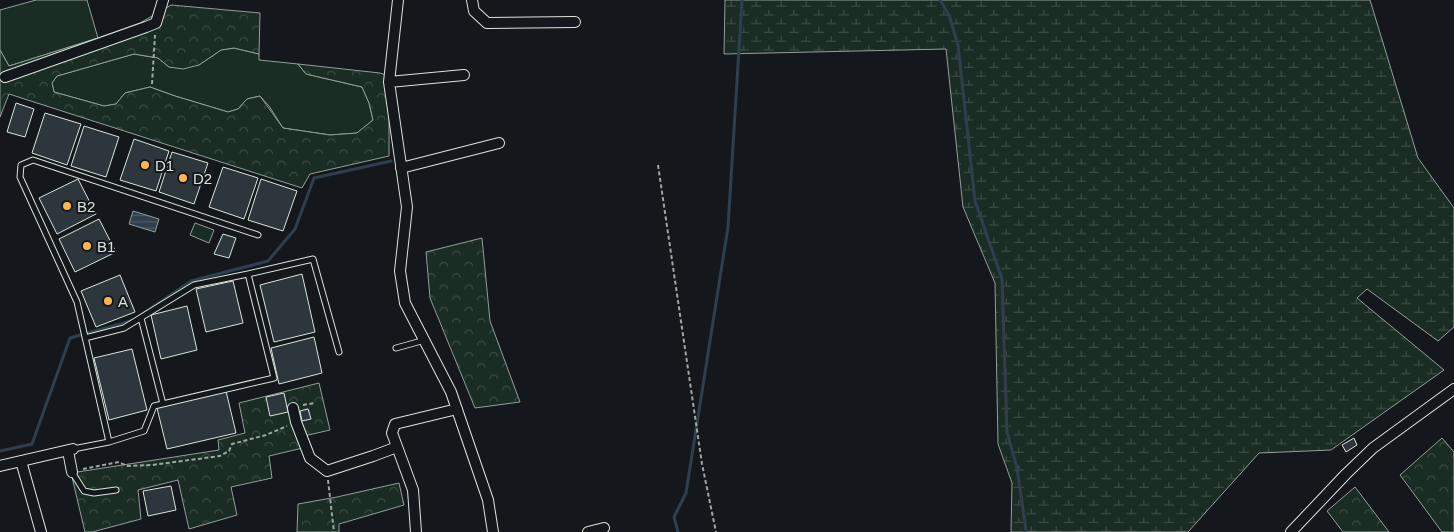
<svg xmlns="http://www.w3.org/2000/svg" width="1454" height="532" viewBox="0 0 1454 532" font-family="Helvetica,sans-serif">
<defs>
<pattern id="forest-crowns" width="20" height="18" patternUnits="userSpaceOnUse" patternTransform="scale(1.25)"><rect width="20" height="18" fill="#1a2d24"/><path d="M2 6a3 3 0 1 1 6 0M12 15a3 3 0 1 1 6 0" fill="none" stroke="#3b4b43"/></pattern>
<pattern id="wetland-marsh" width="20" height="14" patternUnits="userSpaceOnUse" patternTransform="scale(1.25)"><rect width="20" height="14" fill="#1a2d24"/><path d="M1 5h8M5 5V1M11 12h8M15 12V8" fill="none" stroke="#3b4b43"/></pattern>
<pattern id="water-rules" width="6" height="5" patternUnits="userSpaceOnUse" patternTransform="scale(1.25)"><rect width="6" height="5" fill="#2f3f4d"/><path d="M0 2.5h6" fill="none" stroke="#4c5b66"/></pattern>
</defs>
<rect width="100%" height="100%" fill="#14181c"/>
<path fill="#1a2d24" stroke="#939e99" d="M36 0H87L98 38 9 66 0 50V10Z
M234 48 259 54V60L298 64 306 74 362 87 369 103 373 120 357 133 330 135 283 128 269 106 260 96 247 99 238 109 228 112 175 96 150 87 125 93 116 104 104 106 54 92 52 83 57 76 134 54 158 58 169 67 199 65 221 50Z
M195 223 214 230 209 243 190 235Z"/>
<path fill="url(#forest-crowns)" stroke="#939e99" d="M171 5 260 13 259 54 234 48 221 50 199 65 183 69 169 67 158 58 134 54 57 76 52 83 54 92 104 106 116 104 125 93 150 87 175 96 228 112 238 109 247 99 260 96 283 128 330 135 357 133 373 120 369 103 362 87 306 74 298 64 380 73 389 76V156L310 174 302 188 9 94 0 117V50L9 66 98 38 140 23Z
M482 238 490 321 520 402 475 408 430 298 426 252Z
M319 383 330 430 304 436 307 447 269 456 272 478 231 487 237 515 189 529 178 480 138 490 141 519 92 532H85L71 473 219 450 218 440 245 433 239 403Z
M1442 438 1454 452V532H1442L1400 475Z
M399 483 404 505 339 524V532H297L298 504 337 497Z
M1355 487 1389 532H1343L1327 511Z"/>
<path fill="url(#wetland-marsh)" stroke="#939e99" d="M725 0H1370L1418 158 1454 208V327L1438 341 1367 289 1357 298 1444 370 1331 450 1259 453 1188 532H1011L1012 483 998 444 995 283 963 207 946 49 724 54Z"/>
<path fill="url(#water-rules)" stroke="#939e99" d="M133 211 159 219 155 232 129 224Z"/>
<g fill="none" stroke-linecap="round" stroke-linejoin="round">
<path stroke="#2f3f4d" stroke-width="3" d="M940 0 949 15 958 45 975 201 1002 279 1007 432 1017 468 1026 530 1025 532
M141 315 191 281 268 261 295 229 314 178 391 161
M0 451 32 444 70 338 134 320
M678 532 674 517 686 493 728 227 742 0"/>
</g>
<path fill="#2c363c" stroke="#d8e6dc" d="M16 103 34 109 25 137 7 132Z
M45 113 81 124 67 165 32 153Z
M84 126 119 137 106 177 71 166Z
M134 139 169 151 156 191 120 180Z
M172 152 208 163 194 204 159 192Z
M223 167 258 178 244 219 209 207Z
M78 179 96 214 57 234 39 198Z
M261 179 297 191 283 231 248 220Z
M99 219 116 252 75 272 59 239Z
M223 234 236 238 229 258 214 254Z
M302 274 315 332 274 342 260 285Z
M120 275 135 312 96 327 81 291Z
M233 281 243 323 206 332 196 289Z
M187 306 197 350 161 359 151 315Z
M314 337 322 373 279 384 271 348Z
M132 349 147 410 109 420 94 358Z
M226 391 236 433 167 449 157 408Z
M284 393 288 412 270 416 266 397Z
M308 409 311 419 302 421 300 411Z
M1354 438 1357 445 1346 452 1342 445Z
M171 486 176 510 148 516 143 491Z"/>
<g fill="none" stroke-linecap="round" stroke-linejoin="round">
<g stroke="#d8e6dc" stroke-width="7">
<path id="service" d="M248 274 313 259 339 352
M141 318 163 404
M396 348 425 340
M109 442 77 302 20 177 21 165 33 160 258 235
M73 449 109 442 144 431 154 406 274 378 248 274 194 285 124 328 85 338
M72 472 84 491 94 493 116 490"/>
</g>
<g stroke="#d8e6dc" stroke-width="12">
<path id="minor" d="M398 0 389 82 407 207 400 271 405 303 451 392 488 500 493 532
M472 0 474 11 487 23 575 22
M5 77 146 27 156 23 163 0
M389 82 464 75
M401 168 499 143
M293 408 296 422 310 458 327 471 373 456 397 447
M68 451 72 472
M21 461 41 532
M0 466 73 449
M416 532 413 490 392 433 395 424 457 409
M588 532 604 528
M1291 532 1346 474 1373 448 1454 389"/>
</g>
<path stroke="#9da8a2" stroke-width="2" stroke-dasharray="4 2.5" stroke-linecap="butt" d="M152 84 155 35
M658 165 702 464 716 532
M303 405 315 403
M83 469 119 462 127 466 152 465 220 456 229 451 232 444 266 435 287 426
M328 480 334 532"/>
<use href="#service" stroke="#14181c" stroke-width="5"/>
<use href="#minor" stroke="#14181c" stroke-width="10"/>
</g>
<g fill="#ffb74d" stroke="#14181c" stroke-width="2">
<circle cx="145" cy="165" r="5"/>
<circle cx="183" cy="178" r="5"/>
<circle cx="67" cy="206" r="5"/>
<circle cx="87" cy="246" r="5"/>
<circle cx="108" cy="301" r="5"/>
</g>
<g text-anchor="middle" dominant-baseline="central" stroke-width="4" stroke-linejoin="round" paint-order="stroke">
<g font-size="15" fill="#d8e6dc" stroke="#14181c" text-anchor="start">
<text x="155" y="165">D1</text>
<text x="193" y="178">D2</text>
<text x="77" y="206">B2</text>
<text x="97" y="246">B1</text>
<text x="118" y="301">A</text>
</g>
</g>
</svg>
